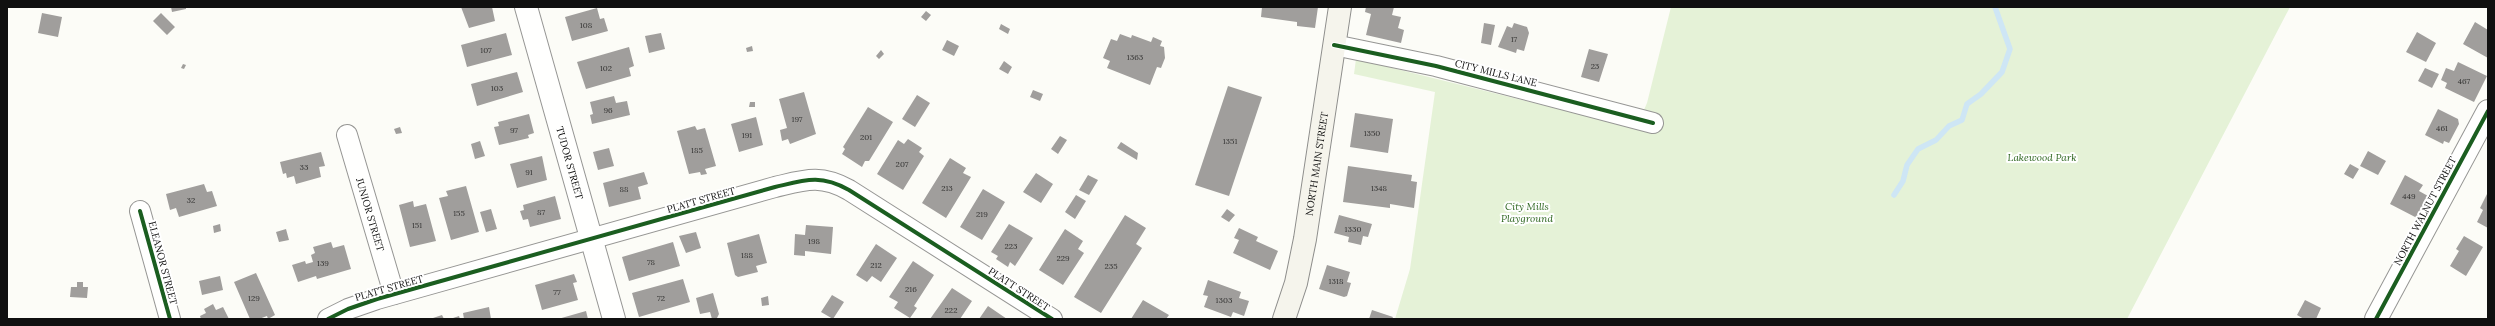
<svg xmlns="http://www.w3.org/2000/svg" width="2495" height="326" viewBox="0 0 2495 326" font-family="Lora,serif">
<rect width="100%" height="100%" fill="#fcfcf7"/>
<path fill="#e5f2d7" d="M1671 7H2290L2127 319H1395L1410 269 1435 92 1354 74 1356 59 1636 128 1647 103Z"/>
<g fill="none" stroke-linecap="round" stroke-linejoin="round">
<path stroke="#cee6f5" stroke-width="5.5" d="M1894 195 1903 181 1907 165 1918 149 1936 140 1949 126 1962 120 1967 104 1981 94 2002 72 2010 49 1995 7"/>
</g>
<path fill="#a09e9c" d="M171 7H186V9L172 12Z
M461 7H492L495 21 469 28Z
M1262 7H1318L1315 28 1297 26V22L1261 17Z
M1366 7H1394L1392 15 1401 17 1398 28 1404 30 1401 43 1366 35 1371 14 1365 12Z
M597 8 600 19 604 18 608 31 572 41 565 17Z
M926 11 931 15 926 21 921 17Z
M42 13 62 17 58 37 38 33Z
M161 13 175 27 167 35 153 21Z
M2475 22 2488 30V58L2463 44Z
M1484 23 1495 25 1491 45 1481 43Z
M1514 23 1527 27 1529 33 1524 51 1517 49 1516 53 1498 47 1507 26 1512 28Z
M1001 24 1010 29 1008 34 999 29Z
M2417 32 2436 43 2426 62 2406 52Z
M506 33 512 55 467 67 461 45Z
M661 33 665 49 649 53 645 36Z
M1120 34 1131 38 1132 35 1151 42 1153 37 1162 41 1160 46 1164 47 1165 58 1161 68 1157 67 1150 85 1107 68 1110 61 1103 58 1111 39 1117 41Z
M947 40 959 46 954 56 942 50Z
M752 46 753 51 747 52 746 48Z
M629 47 634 66 629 68 631 76 586 89 577 62Z
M1589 49 1608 54 1599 82 1581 77Z
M881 50 884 54 879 59 876 56Z
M1004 61 1012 67 1008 74 999 69Z
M2458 62 2487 76 2474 102 2445 88 2447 83 2441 80 2446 68 2454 71Z
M183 64 186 65 184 69 181 68Z
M2425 68 2439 74 2432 88 2418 81Z
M517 72 523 92 477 106 471 84Z
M1228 86 1262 97 1229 196 1195 185Z
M1033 90 1043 94 1040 101 1030 97Z
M804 92 816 134 790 144 788 139 782 141 780 130 787 128 779 99Z
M917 95 930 103 915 127 902 119Z
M614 96 616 103 627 101 630 115 592 124 590 115 593 114 590 102Z
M750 102H755V107H749Z
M868 107 893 122 869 161H865L862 167 842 154 845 149 843 147Z
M2438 109 2458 119 2459 124 2449 143 2444 141 2443 144 2425 135Z
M1355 113 1393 119 1388 153 1350 147Z
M529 114 534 133 528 135 529 138 499 145 494 127 499 126 498 122Z
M756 117 763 145 739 152 731 124Z
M695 126 697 130 705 128 716 166 705 169 707 174 701 175 700 172 689 174 677 131Z
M400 127 402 133 396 134 394 129Z
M1060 136 1067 140 1058 154 1051 149Z
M908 139 922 148 919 152 924 156 903 190 877 174 898 140 904 144Z
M480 141 485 156 475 159 471 144Z
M1121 142 1138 153 1137 160 1117 148Z
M609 148 614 166 598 170 593 152Z
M2368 151 2386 161 2378 175 2360 166Z
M321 152 325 166 319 167 321 177 296 184 294 176 287 178 286 173 283 174 280 162Z
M542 156 547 180 517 188 510 164Z
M950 158 966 168 963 173 971 177 946 218 922 203Z
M2350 164 2359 169 2353 179 2344 174Z
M1348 166 1412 175 1411 181 1417 182 1414 208 1390 204V208L1343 202Z
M644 172 648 184 638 187 641 199 609 207 603 183Z
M1036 173 1053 184 1041 203 1023 192Z
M1088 175 1098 180 1089 195 1079 190Z
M2405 175 2423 185 2419 191 2428 196 2417 218 2390 204Z
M204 184 207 192 212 191 217 206 179 217 176 208 170 210 166 194Z
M466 186 479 232 451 240 439 198 448 196 446 191Z
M983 189 1005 202 982 240 960 227Z
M2488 192V228L2477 222 2483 210 2480 208Z
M1076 195 1086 201 1075 219 1065 212Z
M555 196 561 219 530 227 528 219 523 220 520 211 524 210 523 205Z
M413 201 414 207 426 204 436 241 410 247 399 205Z
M491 209 497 229 486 232 480 212Z
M1227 209 1235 215 1229 222 1221 217Z
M1125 215 1146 228 1136 244 1142 248 1101 313 1074 297Z
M1339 215 1372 224 1368 237 1363 236 1361 245 1348 242 1349 237 1334 233Z
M220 224 221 231 214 233 213 226Z
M1009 224 1033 238 1015 266 1010 262 1008 267 996 259 998 256 991 252Z
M806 225 833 227 831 254 805 251V256L794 255 795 234 805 235Z
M1239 228 1258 237 1256 241 1278 251 1270 270 1233 253 1239 240 1234 238Z
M286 229 289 240 279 242 276 232Z
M1065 229 1083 241 1078 249 1084 253 1063 285 1039 270Z
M696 232 701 248 686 253 679 236Z
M759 234 767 263 756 266 758 272 738 277 735 275 727 243Z
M2464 236 2483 247 2466 276 2450 266 2459 251 2456 249Z
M331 242 333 248 344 245 351 269 317 279 316 276 298 282 292 265 305 261 306 264 313 262 311 255 315 253 313 247Z
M673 242 680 266 629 281 622 257Z
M876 244 897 258 881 282 872 276 867 282 856 275Z
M913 261 934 275 914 306 917 308 910 318 894 308 898 302 889 297Z
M1327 265 1350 272 1347 282 1351 283 1347 296 1344 297 1319 289Z
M256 273 275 315 268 319 267 316 259 319H250L234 282Z
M574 274 577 282 573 283 578 300 542 310 535 285Z
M220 276 223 290 202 295 199 281Z
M683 279 690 302 639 317 632 293Z
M1208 280 1241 292 1239 298 1249 301 1244 316 1233 312 1231 317 1204 307 1208 296 1203 295Z
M77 282H83V287H88L87 298 70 297 71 287H77Z
M952 288 972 301 960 319H930Z
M713 293 719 314 717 318 712 319 710 312 700 314 696 298Z
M832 295 844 302 833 319 821 312Z
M768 296 769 305 762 306 761 298Z
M1143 300 1169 315 1166 319H1131Z
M2305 300 2321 308 2316 319H2304L2297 315Z
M213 304 216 310 223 307 229 319H201L200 316 206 313 204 309Z
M988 306 1007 319H979Z
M489 307 491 319H464L463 313Z
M1372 310 1393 317 1392 319H1369Z
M586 311 588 319H558Z
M442 315 444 319H430Z
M459 316 460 319H450Z"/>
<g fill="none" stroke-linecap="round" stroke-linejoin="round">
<g stroke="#969694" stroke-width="22">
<g id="minor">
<path d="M1334 45 1436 66 1653 123"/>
<path id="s1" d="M347 135 394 294"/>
<path d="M140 211 170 319"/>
<path d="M328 319 348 309 377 299 775 187C805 180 820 174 849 190L1052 319"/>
</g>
</g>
<g stroke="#969694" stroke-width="24">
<g id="tertiary">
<path id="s2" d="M526 7 614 319"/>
<path d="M2376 319 2488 111"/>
</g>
</g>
<g stroke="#8d8d8b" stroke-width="24">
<g id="secondary">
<path id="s3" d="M1284 319 1296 283 1305 239 1340 7"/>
</g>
</g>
<use href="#minor" stroke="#fffffe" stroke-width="20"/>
<use href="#tertiary" stroke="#fffffe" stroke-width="22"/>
<use href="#secondary" stroke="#f5f4ec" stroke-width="22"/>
<g stroke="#fff" stroke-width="6">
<path id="cycleway" d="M1334 45 1436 66 1653 123
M140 211 170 319
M328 319 348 309 377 299 775 187C805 180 820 174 849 190L1052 319
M2376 319 2488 111"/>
</g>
<use href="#cycleway" stroke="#1b5e20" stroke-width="4"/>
</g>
<g text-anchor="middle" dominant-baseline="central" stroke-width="4" stroke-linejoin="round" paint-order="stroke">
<g font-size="8" fill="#343433">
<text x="586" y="25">108</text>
<text x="1514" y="39">17</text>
<text x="486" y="50">107</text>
<text x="1135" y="57">1363</text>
<text x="1595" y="66">23</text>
<text x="606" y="68">102</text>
<text x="2464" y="81">467</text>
<text x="497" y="88">103</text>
<text x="608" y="110">96</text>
<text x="797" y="119">197</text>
<text x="2442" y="128">461</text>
<text x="514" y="130">97</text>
<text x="1372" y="133">1350</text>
<text x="747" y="135">191</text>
<text x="866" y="137">201</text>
<text x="1230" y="141">1351</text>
<text x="697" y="150">185</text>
<text x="902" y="164">207</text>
<text x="304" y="167">33</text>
<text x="529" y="172">91</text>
<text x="947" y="188">213</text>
<text x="1379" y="188">1348</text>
<text x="624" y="189">88</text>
<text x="2409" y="196">449</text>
<text x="191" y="200">32</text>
<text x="541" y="212">87</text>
<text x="459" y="213">155</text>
<text x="982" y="214">219</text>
<text x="417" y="225">151</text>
<text x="1353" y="229">1330</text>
<text x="814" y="241">198</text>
<text x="1011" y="246">223</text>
<text x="747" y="255">188</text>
<text x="1063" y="258">229</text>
<text x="651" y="262">78</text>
<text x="323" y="263">139</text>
<text x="876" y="265">212</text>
<text x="1111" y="266">235</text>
<text x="1336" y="281">1318</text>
<text x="911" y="289">216</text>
<text x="557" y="292">77</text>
<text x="254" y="298">129</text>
<text x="661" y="298">72</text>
<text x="1224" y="300">1303</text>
<text x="951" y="310">222</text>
</g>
<g font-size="10" fill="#101010" stroke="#fff">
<text transform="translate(1496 73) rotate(14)">CITY MILLS LANE</text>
<text stroke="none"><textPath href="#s2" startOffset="162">TUDOR STREET</textPath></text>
<text stroke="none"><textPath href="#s3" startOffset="159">NORTH MAIN STREET</textPath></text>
<text transform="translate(701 200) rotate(-16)">PLATT STREET</text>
<text transform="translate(2425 211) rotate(-62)">NORTH WALNUT STREET</text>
<text stroke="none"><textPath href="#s1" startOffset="83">JUNIOR STREET</textPath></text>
<text transform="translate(163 263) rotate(75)">ELEANOR STREET</text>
<text transform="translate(389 288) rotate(-16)">PLATT STREET</text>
<text transform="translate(1019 289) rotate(33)">PLATT STREET</text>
</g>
<g font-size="10" font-style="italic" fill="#2f6721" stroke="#fff">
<text x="2042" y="157">Lakewood Park</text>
<text x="1527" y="206">City Mills<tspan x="1527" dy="12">Playground</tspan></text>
</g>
</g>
<rect width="2495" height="326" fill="none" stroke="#101010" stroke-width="16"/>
</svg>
